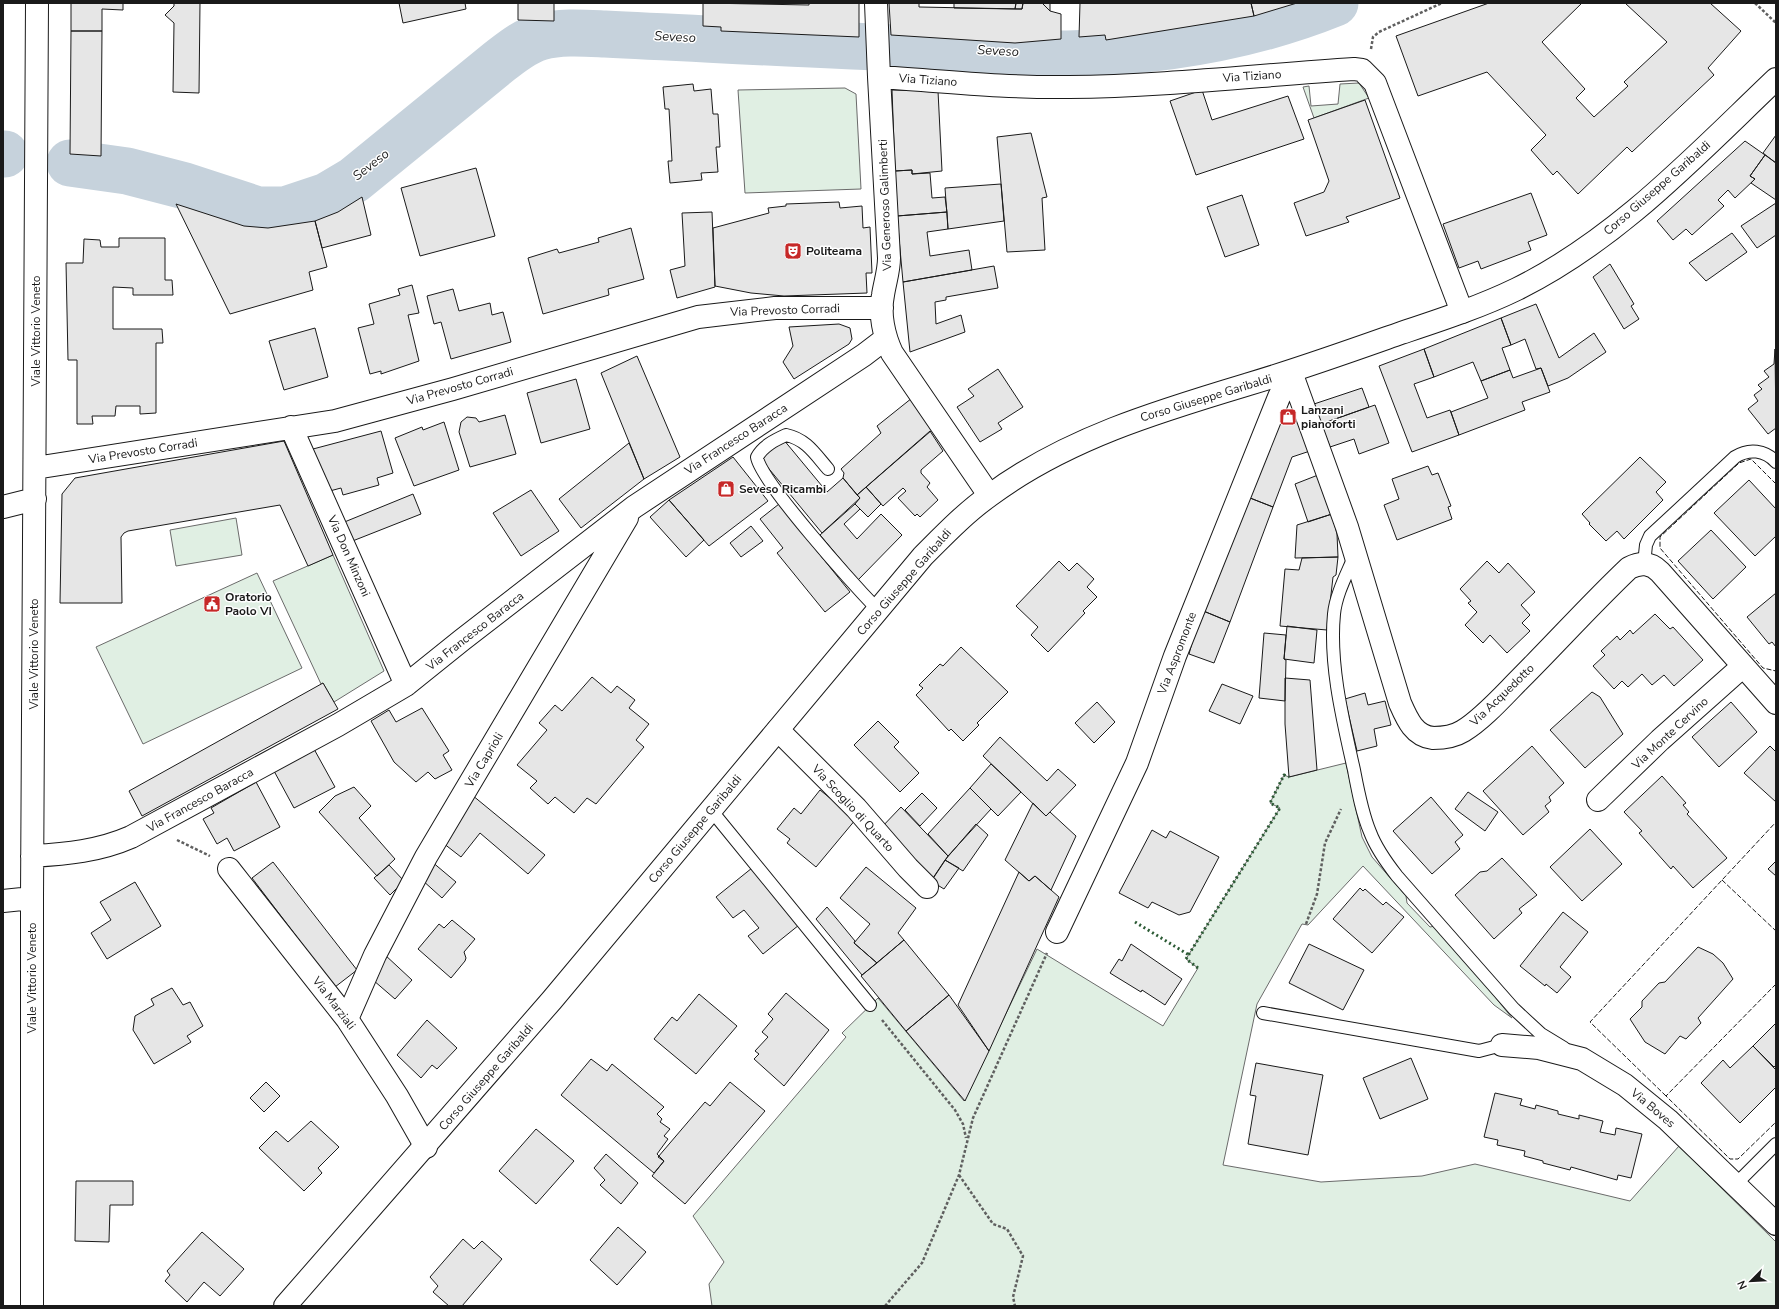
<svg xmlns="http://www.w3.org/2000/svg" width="1779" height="1309" viewBox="0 0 1779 1309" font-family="'Nunito Sans',sans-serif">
<rect width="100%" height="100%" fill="#fff"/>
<path fill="#e0efe3" stroke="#6a6a6a" d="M1359 83 1369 98 1314 118 1303 87 1309 86 1311 106 1338 104 1340 84Z
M845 88 856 94 861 189 745 193 738 90Z
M236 518 242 555 176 566 170 530Z
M333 555 384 671 334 702 323 683 321 684 273 581Z
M257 573 302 668 143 744 96 647Z
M1346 763 1362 837 1372 857 1406 896 1407 903 1430 927 1435 926 1451 942 1512 1018 1494 1005 1363 866 1308 925 1302 924 1257 1004 1223 1165 1321 1182 1422 1176 1475 1164 1630 1201 1679 1146 1776 1242V1306H712L709 1284 724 1262 693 1216 846 1037 842 1033 878 998 964 1101 1037 949 1163 1026 1198 968 1186 959 1280 808 1270 803 1284 775 1289 777Z"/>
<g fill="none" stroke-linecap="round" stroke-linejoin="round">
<path stroke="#c6d2dc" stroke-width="47" d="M3 154H5
M70 163 127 171 185 186 258 210H285L327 196 354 180 500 61C512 52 525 41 540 37 560 31 585 33 605 34 710 39 815 45 920 49 969 51 1018 55 1067 54 1157 52 1251 37 1335 3"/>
</g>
<path fill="#e6e6e6" stroke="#1a1a1a" d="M71 3H123V10L102 9V31H71Z
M174 3H200L199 93 173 92 174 23 165 15 174 6Z
M399 3H465L466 9 403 23Z
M518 3H554V21L518 20Z
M703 3 809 5V3H859V37L721 31V27L703 26Z
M889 3H919V7L1022 9 1023 3H1042L1050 11 1061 14V39L1015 43 891 35Z
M954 3H1016L1015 9 954 8Z
M1016 3H1023L1022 9H1015Z
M1042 3H1050V11Z
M1080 3H1251L1254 16 1106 40 1105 35 1079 37Z
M1251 3H1297L1254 16Z
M1489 3H1582L1542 42 1585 89 1576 98 1594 117 1628 86 1624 82 1667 42 1625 3H1710L1741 31 1708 68 1714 75 1632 152 1627 147 1578 194 1557 171 1553 175 1531 150 1546 135 1487 72 1418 96 1396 36Z
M71 31H102L101 156 70 154Z
M693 84 694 91 711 89 713 114H718L720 147H716L718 172 701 173 702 180 670 183 668 161H672L669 109H665L663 87Z
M892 90 938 91 942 171 912 174V170L895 171Z
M1202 90 1212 120 1288 96 1304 139 1196 175 1170 101Z
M1365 100 1400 198 1346 217 1349 222 1306 236 1294 203 1324 192 1329 181 1308 120Z
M1031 133 1047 197 1042 198 1045 250 1007 252 997 137Z
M1776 135V163L1763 153Z
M1745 141 1765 155 1750 176 1755 179 1735 198 1728 190 1718 200 1724 206 1692 235 1686 229 1673 240 1657 221Z
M1765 155 1776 163V200L1751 183 1755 179 1750 176Z
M476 168 495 236 420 256 401 188Z
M912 170V174L930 173 932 198 945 197 947 212 897 216 895 171Z
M1001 184 1004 221 948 229 945 188Z
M1531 193 1547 235 1528 242 1531 250 1481 269 1478 261 1459 268 1443 224Z
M1242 195 1259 245 1225 257 1207 207Z
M362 197 371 235 322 248 315 221 338 212Z
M839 202 840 208 862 206 863 228 870 227 872 273H866L867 293 784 296 751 293 715 286 713 228 769 213 768 208 786 206V204Z
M1776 203V235L1757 248 1741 226Z
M176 204 244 226 268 228 315 221 327 267 309 272 313 290 230 314Z
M712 212 715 287 677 298 670 270 685 266 682 213Z
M947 212 948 229 927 232 930 256 969 250 972 270 903 282 897 216Z
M631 228 644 279 608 289 609 295 543 314 528 258 557 249 559 253 599 242 598 238Z
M1732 233 1747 252 1706 281 1689 263Z
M119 238H165V280H172L173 295H133V288L113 287V329H162L163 343H156V413L140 414V406H116L115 416H92L93 424H77V360H68L66 263H83L84 239 100 240 101 247H119Z
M1610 264 1634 304 1631 306 1639 319 1624 329 1593 277Z
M994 266 998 288 946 297V300L935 302 936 324 961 315 965 332 910 352 903 282Z
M412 285 419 313 408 315 419 361 381 374V371L370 374 358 328 374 324 369 304 400 295 398 289Z
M453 289 459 311 490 303 492 315 503 312 511 342 451 359 441 322 434 324 427 296Z
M1536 304 1559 358 1594 333 1606 352 1568 378 1548 386 1541 368 1536 369 1525 339 1511 345 1501 318Z
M1501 318 1511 345 1502 348 1510 370 1481 381 1473 362 1434 377 1424 349Z
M839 324 850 328 852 339 849 344 794 379 783 362 793 346 789 327Z
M315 328 328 377 284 390 269 341Z
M1424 349 1434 377 1414 384 1427 418 1450 410 1459 435 1412 452 1379 366Z
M1775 349 1776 428 1768 434 1748 409 1758 401 1754 395 1762 389 1758 385 1769 377 1764 371 1774 364Z
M637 356 680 457 644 479 601 373Z
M1541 368 1550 392 1522 402 1525 410 1459 435 1451 412 1488 398 1481 381 1510 370 1513 378Z
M998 369 1023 407 998 423 1002 429 980 442 957 407 974 396 968 389Z
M576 379 590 429 541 443 527 393Z
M1362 388 1369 407 1321 424 1314 404Z
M912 398 932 430 857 495 843 478 844 473 841 469 881 433 877 426Z
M1375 405 1389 443 1359 454 1354 439 1330 447 1321 424Z
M1298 408 1313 450 1292 457 1273 507 1245 496 1275 416Z
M505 415 516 454 470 467 459 432 461 422 467 417 476 418 479 422Z
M444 422 459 470 414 486 395 438 422 427 423 430Z
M381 431 393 473 377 478 379 485 343 495 341 488 326 492 313 449Z
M930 431 943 451 921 470V473L930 483 927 487 938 500 920 517 917 514 915 516 898 498 906 491 903 488 883 506 866 487Z
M783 439 827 492 843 478 860 498 822 533 760 458Z
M284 441 333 555 308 566 280 505 128 531 124 533 121 537 122 603H60L62 494 75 478Z
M629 443 644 479 581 528 559 499Z
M733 457 768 501 709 546 669 500Z
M1640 457 1666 482 1656 492 1663 500 1624 539 1617 531 1606 541 1589 524 1590 523 1582 514Z
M1428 466 1432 475 1438 473 1451 506 1448 507 1452 519 1397 540 1384 505 1399 499 1392 479Z
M1318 475 1332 514 1308 522 1295 484Z
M1749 480 1776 509V536L1755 556 1714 513Z
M866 487 881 504 868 517 855 504 860 498 857 495Z
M531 490 559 531 521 556 493 513Z
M413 494 421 514 350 542 342 523Z
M1245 496 1273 507 1230 622 1201 610Z
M669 500 704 540 686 557 650 517Z
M779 504 850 592 825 612 777 553 783 548 760 519Z
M855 504 860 509 844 524 857 539 881 514 902 535 858 580 820 535Z
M1332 514 1337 534 1338 557 1295 558 1297 525Z
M751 526 763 541 741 557 730 543Z
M1711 530 1746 567 1713 599 1678 561Z
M1338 557 1336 575 1333 577 1327 630 1280 626 1285 569 1299 570 1302 558Z
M1059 561 1069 571 1077 563 1094 579 1087 587 1097 597 1083 611 1085 613 1048 652 1031 635 1038 627 1016 606Z
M1487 561 1499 573 1508 563 1535 592 1521 605 1530 615 1522 623 1530 631 1507 653 1490 635 1483 643 1465 625 1477 612 1468 603 1471 601 1460 589Z
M1776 593V647L1772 642 1769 644 1747 617Z
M1201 610 1230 622 1214 663 1189 654Z
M1655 614 1670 629 1673 627 1703 660 1674 686 1664 675 1652 685 1642 674 1628 687 1622 681 1614 689 1593 666 1605 655 1601 651 1617 636 1620 640 1630 630 1633 634Z
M1287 626 1317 630 1314 663 1284 659Z
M1264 633 1286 635 1284 659 1286 660 1285 701 1259 698Z
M961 647 1008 692 977 723 979 725 963 741 951 729 949 731 916 695 923 688 919 685 940 664 943 666Z
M592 677 611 693 617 686 635 700 629 708 649 724 636 740 644 747 596 804 587 798 574 813 555 797 548 804 530 788 537 781 517 765 547 730 539 723 555 705 562 711Z
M1285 678 1310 680 1317 770 1289 777 1285 724Z
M323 683 338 709 142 816 129 791Z
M1222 684 1253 696 1240 724 1209 711Z
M1592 692 1600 697 1623 734 1585 768 1550 730Z
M1365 693 1368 705 1385 701 1391 725 1374 729 1377 746 1357 751 1345 699Z
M1097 702 1115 722 1094 743 1075 723Z
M1731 702 1757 732 1719 767 1692 737Z
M422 708 449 751 443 755 452 770 435 779 428 772 416 782 394 762 371 721 389 710 396 722Z
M878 721 899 742 894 747 919 773 900 792 854 745Z
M1000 737 1047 781 1058 769 1076 785 1046 816 983 756Z
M1532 746 1564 783 1549 797 1551 801 1545 806 1549 812 1523 835 1483 791Z
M1770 746 1776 752V802L1744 773Z
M314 749 335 787 294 808 274 771Z
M991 764 1021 792 998 816 970 788Z
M1662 776 1686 803 1683 805 1689 812 1687 814 1727 858 1693 888 1673 866 1671 869 1639 833 1642 831 1624 812Z
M256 782 280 827 234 851 227 838 217 844 203 819 214 813 211 808Z
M354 787 371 806 359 818 395 859 377 876 319 812 335 796Z
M970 788 991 809 948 856 928 834Z
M820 790 856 819 816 867 787 843 790 839 777 829 794 808 801 814Z
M1468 792 1498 812 1485 831 1455 809Z
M922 793 937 808 920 826 905 810Z
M472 795 545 855 528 874 480 833 461 857 443 843Z
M1431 797 1463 835 1455 842 1460 849 1432 874 1393 831Z
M1033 803 1046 816 1050 812 1076 836 1051 890 1035 876 1029 881 1005 860Z
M901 807 948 856 930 883 879 830Z
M976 824 988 835 963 871 945 860Z
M1590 829 1622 864 1582 901 1550 867Z
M1152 830 1166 838 1170 831 1219 857 1190 912 1179 915 1152 902 1148 908 1119 893Z
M1502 858 1537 895 1519 909 1522 913 1494 939 1455 895 1480 872 1487 871Z
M945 860 959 868 944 889 931 881Z
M431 861 456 882 442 898 421 879Z
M1776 861V876L1768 869Z
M273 862 357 970 335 987 252 878Z
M389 865 404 881 390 895 374 878Z
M866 867 916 908 898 933 904 940 877 963 854 943 870 924 840 898Z
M752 868 799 925 763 954 748 936 759 928 744 910 733 918 716 897Z
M1019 872 1029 881 1035 876 1059 897 989 1051 958 1005Z
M135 882 161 926 107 959 91 933 111 920 100 902Z
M1360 888 1363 891 1365 889 1383 905 1386 902 1404 917 1372 953 1333 919Z
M827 907 855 941 854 943 877 963 862 975 816 919Z
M1563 912 1588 932 1560 967 1571 977 1557 993 1546 984 1545 986 1520 966Z
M452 920 475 939 464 952 466 958 465 961 451 978 418 949 439 924 444 928Z
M904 940 949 995 906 1031 861 976Z
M1131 944 1182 979 1165 1005 1142 990 1141 992 1110 973 1119 959 1122 961Z
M1309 944 1364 970 1343 1010 1289 983Z
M1698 947 1713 954 1723 963 1733 979 1698 1018 1701 1023 1686 1039 1680 1036 1665 1054 1645 1042 1630 1019 1642 1007V1001L1659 983 1665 982Z
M384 954 412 980 395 999 373 980Z
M172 988 183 1005 190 1002 203 1026 187 1036 191 1042 154 1064 133 1030 135 1016 154 1005 151 999Z
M786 993 829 1030 784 1086 754 1059 759 1054 755 1051 768 1037 762 1032 773 1019 768 1014Z
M699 994 737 1026 696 1074 654 1039 672 1017 677 1021Z
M949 995 989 1051 965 1101 906 1031Z
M427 1020 457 1048 437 1069 432 1065 421 1078 397 1055Z
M1776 1023V1065L1774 1067 1753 1046Z
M1753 1046 1776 1070V1087L1740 1123 1701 1083 1723 1060 1730 1068Z
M1411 1058 1428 1099 1380 1119 1363 1078Z
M591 1059 607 1071 612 1064 664 1107 657 1114 662 1119 660 1122 670 1129 664 1136 668 1139 657 1154 664 1161 654 1173 561 1095Z
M1256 1063 1323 1075 1308 1155 1248 1144 1256 1096 1250 1095Z
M266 1082 280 1096 264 1112 250 1098Z
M730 1082 765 1111 685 1204 652 1176 664 1161 658 1157 705 1102 710 1106Z
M1495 1093 1522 1099 1520 1105 1535 1109 1536 1105 1558 1111V1114L1579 1119V1115L1603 1121 1600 1132 1615 1135 1616 1128 1642 1134 1631 1178 1618 1175 1617 1180 1571 1167 1570 1170 1543 1163V1161L1524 1156 1525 1151 1497 1145 1498 1140 1484 1137Z
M311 1121 339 1147 318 1168 322 1173 304 1191 259 1148 276 1131 288 1142Z
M536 1129 574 1161 536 1204 499 1171Z
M606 1154 638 1183 621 1204 600 1185 605 1180 594 1168Z
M76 1181H133V1205H110L109 1242 75 1241Z
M618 1227 646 1252 617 1285 590 1260Z
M202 1232 244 1269 220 1296 204 1282 187 1302 165 1281 170 1275 167 1271Z
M463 1239 474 1249 482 1241 502 1259 462 1306H449L433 1292 438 1286 430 1277Z"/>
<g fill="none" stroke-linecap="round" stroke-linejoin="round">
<g stroke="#1a1a1a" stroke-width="14">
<path id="service" d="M828 469C815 454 806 439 786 435 775 440 763 446 757 457 760 481 856 587 878 610
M1354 557C1347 574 1336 594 1334 614 1329 664 1343 721 1354 770 1358 791 1362 813 1370 832 1376 848 1386 862 1397 876L1514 1009 1541 1034 1564 1048
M1644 564 1646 545 1650 536 1735 457C1749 448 1765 450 1776 462
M711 810 870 1005
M1263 1013 1479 1051 1502 1045
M1736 1184 1776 1144"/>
</g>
<g stroke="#1a1a1a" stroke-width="24">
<path id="minor" d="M876 3 879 77 889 258C889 271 885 282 883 295 879 314 884 336 892 353L989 495
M879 77C942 81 1006 88 1069 87 1164 86 1260 75 1354 69L1362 70 1375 83 1462 312
M1291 372 1347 527 1400 703C1407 719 1414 736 1433 738 1442 738 1455 736 1463 731 1483 719 1504 695 1521 678 1557 642 1592 603 1629 568 1641 562 1651 563 1660 572L1776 703
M291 427 406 685
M35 468 335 421 453 389 698 317 775 308H882
M3 507 35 499
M778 730 856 808 908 868 927 887
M1598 800 1660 740 1742 667
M32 856C67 854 99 851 131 837L338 725 406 685 462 640 634 507 864 355 885 339
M229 869 347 1019 397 1096 426 1147
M3 901 32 898
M1057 932 1137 763 1175 656 1279 397 1291 372
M347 1019 375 955 426 857 627 518
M1502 1045 1539 1048 1582 1059 1625 1085 1668 1120 1776 1224
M32 1306V898L37 3"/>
</g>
<g stroke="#1a1a1a" stroke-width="24">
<path id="secondary" d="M285 1306 552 1000 923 556C944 535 965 513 989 496 1065 439 1159 411 1249 384 1300 369 1350 351 1401 333 1440 320 1480 307 1517 289 1618 239 1695 156 1776 79"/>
</g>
<path stroke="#5f5f5f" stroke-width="2.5" stroke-dasharray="3 2" stroke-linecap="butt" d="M1755 3 1776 23
M1371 49 1373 37 1379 32 1442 3
M177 840 210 856
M1306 924 1317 894 1325 843 1341 809
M882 1020 955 1110 963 1124 966 1138
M959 1175 993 1224 1007 1229 1023 1256 1013 1297 1015 1306
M885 1306 922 1263 959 1175 973 1118 1047 953"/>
<use href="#service" stroke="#fff" stroke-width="12"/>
<use href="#minor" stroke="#fff" stroke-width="22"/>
<use href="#secondary" stroke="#fff" stroke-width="22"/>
<path stroke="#2b5a34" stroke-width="3" stroke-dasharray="2 3" stroke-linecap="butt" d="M1135 922 1189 955
M1198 968 1186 959 1280 808 1270 803 1284 775 1289 777"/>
<path stroke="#1a1a1a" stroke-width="1" stroke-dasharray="5 2" stroke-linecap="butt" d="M1776 484 1751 459 1739 463 1660 537V548L1763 668 1776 671
M1722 880 1776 931
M1776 984 1666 1096 1730 1159H1738L1776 1122
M1666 1096 1590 1022 1776 822"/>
</g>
<defs>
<g id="theatre-square" transform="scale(0.9)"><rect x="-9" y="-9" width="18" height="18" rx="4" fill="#c62828" stroke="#fff"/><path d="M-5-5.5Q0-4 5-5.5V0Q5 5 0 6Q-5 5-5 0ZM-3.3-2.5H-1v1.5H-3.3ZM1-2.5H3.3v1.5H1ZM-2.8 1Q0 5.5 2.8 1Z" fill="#fff"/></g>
<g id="shop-square" transform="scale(0.9)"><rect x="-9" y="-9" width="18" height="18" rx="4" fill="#c62828" stroke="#fff"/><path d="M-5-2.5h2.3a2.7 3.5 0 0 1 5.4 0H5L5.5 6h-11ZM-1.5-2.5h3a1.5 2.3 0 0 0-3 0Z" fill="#fff"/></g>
<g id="civic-square" transform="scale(0.9)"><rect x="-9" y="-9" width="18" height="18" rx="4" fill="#c62828" stroke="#fff"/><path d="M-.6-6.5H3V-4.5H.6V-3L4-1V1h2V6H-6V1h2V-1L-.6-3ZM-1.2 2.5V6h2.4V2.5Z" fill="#fff"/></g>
</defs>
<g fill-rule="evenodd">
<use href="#theatre-square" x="793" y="251"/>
<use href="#shop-square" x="1288" y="417"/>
<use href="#shop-square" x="726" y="489"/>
<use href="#civic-square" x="212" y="604"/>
</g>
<g text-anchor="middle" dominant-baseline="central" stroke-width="3" stroke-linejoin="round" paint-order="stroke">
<g font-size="12" fill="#1a1a1a" stroke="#fff">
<text transform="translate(1252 76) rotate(-4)">Via Tiziano</text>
<text transform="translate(928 80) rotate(4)">Via Tiziano</text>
<text transform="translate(1657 188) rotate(-41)">Corso Giuseppe Garibaldi</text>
<text transform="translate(885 205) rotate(-92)">Via Generoso Galimberti</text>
<text transform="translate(785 310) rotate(-2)">Via Prevosto Corradi</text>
<text transform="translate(36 331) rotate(-90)">Viale Vittorio Veneto</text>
<text transform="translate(460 386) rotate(-16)">Via Prevosto Corradi</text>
<text transform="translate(1206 398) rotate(-17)">Corso Giuseppe Garibaldi</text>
<text transform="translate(736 439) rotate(-33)">Via Francesco Baracca</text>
<text transform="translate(143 451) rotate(-9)">Via Prevosto Corradi</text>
<text transform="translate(349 556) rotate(66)">Via Don Minzoni</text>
<text transform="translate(904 582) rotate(-49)">Corso Giuseppe Garibaldi</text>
<text transform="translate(475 631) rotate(-38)">Via Francesco Baracca</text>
<text transform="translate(1177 653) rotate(-69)">Via Aspromonte</text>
<text transform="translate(34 654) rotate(-90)">Viale Vittorio Veneto</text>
<text transform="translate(1502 695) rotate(-44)">Via Acquedotto</text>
<text transform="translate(1670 733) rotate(-43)">Via Monte Cervino</text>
<text transform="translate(484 760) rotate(-59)">Via Caprioli</text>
<text transform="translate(200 800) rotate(-29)">Via Francesco Baracca</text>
<text transform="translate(853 808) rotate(47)">Via Scoglio di Quarto</text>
<text transform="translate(695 829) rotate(-50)">Corso Giuseppe Garibaldi</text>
<text transform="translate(32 978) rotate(-90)">Viale Vittorio Veneto</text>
<text transform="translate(334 1003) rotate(53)">Via Marziali</text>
<text transform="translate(486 1077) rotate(-49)">Corso Giuseppe Garibaldi</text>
<text transform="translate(1653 1108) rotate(40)">Via Boves</text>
</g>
<g font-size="12" font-weight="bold" fill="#1a1a1a" stroke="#fff" text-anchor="start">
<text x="806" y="251">Politeama</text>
<text x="1301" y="410">Lanzani<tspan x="1301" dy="14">pianoforti</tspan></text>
<text x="739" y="489">Seveso Ricambi</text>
<text x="225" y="597">Oratorio<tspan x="225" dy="14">Paolo VI</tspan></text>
</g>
<g font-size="13" font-style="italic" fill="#1a1a1a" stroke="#fff">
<text transform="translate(675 37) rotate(3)">Seveso</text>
<text transform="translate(998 51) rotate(3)">Seveso</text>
<text transform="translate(371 165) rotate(-38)">Seveso</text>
</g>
</g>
<rect width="1779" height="1309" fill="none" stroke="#1a1a1a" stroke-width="8"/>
<g transform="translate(1751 1281) rotate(246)" stroke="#ffffff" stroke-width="3" paint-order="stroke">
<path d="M0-3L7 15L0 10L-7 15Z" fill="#1a1a1a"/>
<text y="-6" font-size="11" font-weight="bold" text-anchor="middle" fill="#1a1a1a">N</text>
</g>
</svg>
